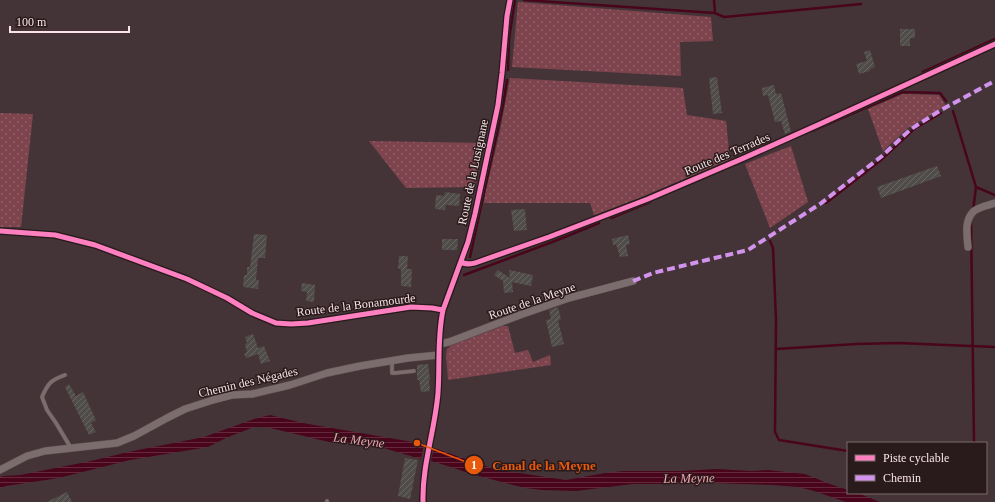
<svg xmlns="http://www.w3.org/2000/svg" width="995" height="502" viewBox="0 0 995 502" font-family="'Times New Roman',serif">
<defs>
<pattern id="grass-dots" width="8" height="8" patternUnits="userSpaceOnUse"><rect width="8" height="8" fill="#7e444e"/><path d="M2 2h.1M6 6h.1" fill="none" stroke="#915f68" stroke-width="1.8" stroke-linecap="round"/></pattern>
<pattern id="water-rules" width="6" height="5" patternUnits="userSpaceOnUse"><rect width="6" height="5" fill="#49051b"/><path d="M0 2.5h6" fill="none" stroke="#64293c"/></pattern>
<pattern id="building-hatch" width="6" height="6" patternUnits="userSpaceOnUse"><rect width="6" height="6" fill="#4f4c49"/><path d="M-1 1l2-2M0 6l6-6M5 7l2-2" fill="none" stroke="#696663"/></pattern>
</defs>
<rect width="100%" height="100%" fill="#453437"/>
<path fill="url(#grass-dots)" d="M518 2 711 17 713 41 680 42 681 76 512 67Z
M510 78 683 88 687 115 726 121 730 160 606 212 594 215 590 203H484L485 194 500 131Z
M903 94 939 95 946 106 908 128 883 151 868 109Z
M0 113 33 114 21 227H0Z
M369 141 484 143 475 187 406 188Z
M791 146 808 202 770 228 745 164Z
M503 326H508L515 353 528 350 533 362 550 355 551 365 448 380 446 355 447 349 452 345Z"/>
<path fill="url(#water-rules)" d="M270 415 303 423 424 444 421 459 370 444 329 442 266 427H254L226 438 208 447 130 460 59 478 6 486 0 488V477L4 476 20 475 91 461 128 452 204 437 254 419Z
M434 448 494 469 566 480 605 473 623 471H680L717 469 751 471 768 470 805 474 830 484 848 490V493H858L880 502H846L814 491 798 487 772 485 684 482 666 484H633L576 491 542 490 525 488 509 484 468 473 451 467 431 461Z"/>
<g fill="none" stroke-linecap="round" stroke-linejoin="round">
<path stroke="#49051b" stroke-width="2.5" d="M524 0 715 13 714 0
M715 13 724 17 861 4
M508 70 509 39 515 0
M923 72 995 39
M953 111 976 187 995 195
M812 131 902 92 940 93 946 101
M826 203 881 160 914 129 941 113
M973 211 976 187
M611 218 650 202
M971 222 974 443
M770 241 773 248 776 320 775 432 779 440 848 451
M470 257 503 105 507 80
M464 275 555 241 599 223
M776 349 856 344 898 343 995 347"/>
</g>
<path fill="url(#building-hatch)" d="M900 29H915V38H910V46H900Z
M870 50 875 67 870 69V71L859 74 856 64 867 61 864 52Z
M717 77 722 113 713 114 709 78Z
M774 85 776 94 781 93 791 132 785 134 781 121 775 122 768 95 763 96 762 88Z
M937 166 941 176 881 198 877 187Z
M445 192 460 194 459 206 446 205 445 210 435 209 436 195 444 196Z
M525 209 527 230 514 231 511 210Z
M254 234 267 235 265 258H258L256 280H259L258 289 243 287 244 275H247V267H250L252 251Z
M628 235 630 244 626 245 628 256 620 257 616 244 613 245 612 239Z
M442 239H458L457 250H442Z
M399 256H408L407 269H412L411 287 401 286V269H398Z
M498 270 510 278 509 270 533 275 531 286 512 282 513 292 504 293 503 281 494 275Z
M302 283 315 285 314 302 306 301 307 292 301 291Z
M558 307 561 319 558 321 564 344 552 347 546 320 551 319 549 310Z
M253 334 258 348 264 346 270 361 261 364 258 354 246 358 244 354 247 352 245 344 247 343 245 337Z
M428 364 430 379 429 380 430 391 421 392 419 380H417V365Z
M69 384 76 396 83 392 96 420 91 423 96 432 89 435 65 387Z
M405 458 418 460 410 499 398 496Z
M67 492 72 502H47Z"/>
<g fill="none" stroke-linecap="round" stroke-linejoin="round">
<g stroke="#605153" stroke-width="4.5">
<path id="service" d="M392 361V373H395L414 371
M65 375C51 380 48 383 42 397L47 410 56 423 71 448
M327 501V502"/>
</g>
<g stroke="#605153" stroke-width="8">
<path id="minor" d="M0 231 55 235 95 245 187 279 227 298 252 313 276 323 291 324 308 323 411 307 432 308 443 310
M968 247C967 235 964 220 974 211 979 207 989 205 995 203
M461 262C466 265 470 264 475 263L549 237 648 199 744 158 820 124 995 44
M439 344 449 342 520 315 569 298 633 281
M0 470 27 456 45 451 117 443 134 436 167 418 185 409 213 400 232 395 252 394 290 385 327 373 360 366 408 358 439 355
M423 502C422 465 435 430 438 393 440 365 437 338 443 310L468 242 475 214 498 105 502 73 507 16 510 0"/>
</g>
<use href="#service" stroke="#7b6c6e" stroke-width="3.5"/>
<use href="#minor" stroke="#7b6c6e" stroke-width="7"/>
<path stroke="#d193ec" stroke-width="4" stroke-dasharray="8 4" stroke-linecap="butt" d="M633 281 653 273 748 250 820 204 882 156 911 129 941 110 989 84 995 81"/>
<g stroke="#291a1c" stroke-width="8">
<path id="cycleway" d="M0 231 55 235 95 245 187 279 227 298 252 313 276 323 291 324 308 323 411 307 432 308 443 310
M461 262C466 265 470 264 475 263L549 237 648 199 744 158 820 124 995 44
M423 502C422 465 435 430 438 393 440 365 437 338 443 310L468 242 475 214 498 105 502 73 507 16 510 0"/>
</g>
<use href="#cycleway" stroke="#ff80c0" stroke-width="5"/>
</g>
<g text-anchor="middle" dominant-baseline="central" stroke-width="3" stroke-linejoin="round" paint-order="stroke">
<g font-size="12" fill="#f9e3e6" stroke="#291a1c">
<text transform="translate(727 154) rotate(-23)">Route des Terrades</text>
<text transform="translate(473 172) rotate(-78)">Route de la Lusignane</text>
<text transform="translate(532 301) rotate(-19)">Route de la Meyne</text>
<text transform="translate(356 305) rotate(-7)">Route de la Bonamourde</text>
<text transform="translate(248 382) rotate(-13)">Chemin des Négades</text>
</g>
<g font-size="13" font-style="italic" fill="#f4a4b0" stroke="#291a1c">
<text transform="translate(359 440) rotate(7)">La Meyne</text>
<text transform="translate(689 478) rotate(-1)">La Meyne</text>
</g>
</g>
<path fill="none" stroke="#e8590c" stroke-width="1.5" d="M417 443L474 465"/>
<g fill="#e8590c" stroke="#291a1c" stroke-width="1.5">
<circle cx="417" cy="443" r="4"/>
<circle cx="474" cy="465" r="10"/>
</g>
<g font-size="12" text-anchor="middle" font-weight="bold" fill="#fff">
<text x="474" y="469">1</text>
</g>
<g font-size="13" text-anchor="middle" font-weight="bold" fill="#e8590c" stroke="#291a1c" stroke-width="3" stroke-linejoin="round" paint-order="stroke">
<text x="544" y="470">Canal de la Meyne</text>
</g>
<rect x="847" y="442" width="140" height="52" fill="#291a1c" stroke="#7c6a6d"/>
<rect x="855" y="455" width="20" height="6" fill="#ff80c0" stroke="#7c6a6d"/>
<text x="883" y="462" font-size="12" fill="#f9e3e6">Piste cyclable</text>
<rect x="855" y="475" width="20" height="6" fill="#d193ec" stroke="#7c6a6d"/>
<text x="883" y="482" font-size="12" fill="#f9e3e6">Chemin</text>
<path d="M10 26v6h119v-6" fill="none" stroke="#f9e3e6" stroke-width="2"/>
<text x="16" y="26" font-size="12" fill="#f9e3e6" stroke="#291a1c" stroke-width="3" paint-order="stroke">100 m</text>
</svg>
